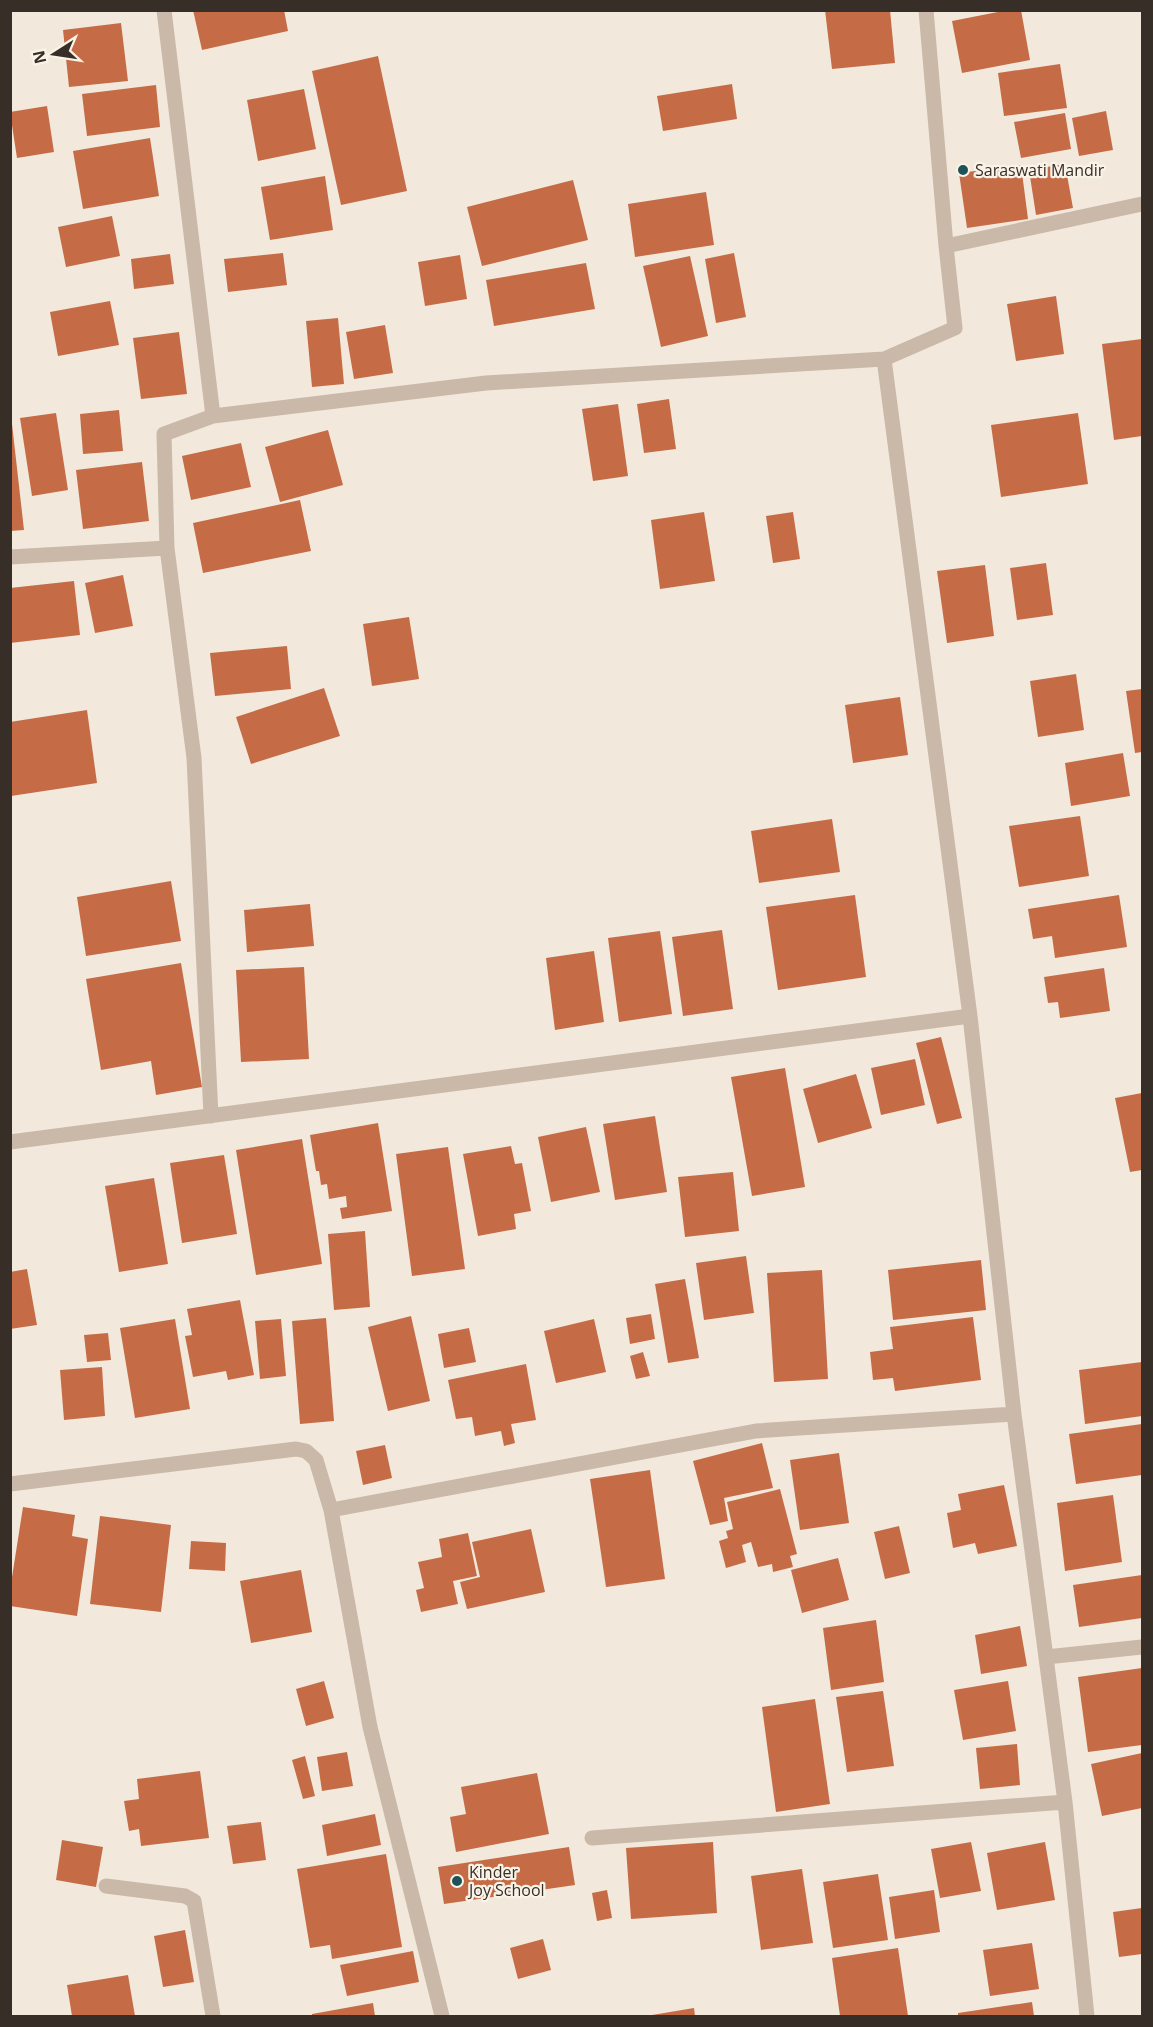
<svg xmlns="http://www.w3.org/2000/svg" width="1153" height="2027" viewBox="0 0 1153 2027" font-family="'Open Sans',sans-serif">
<rect width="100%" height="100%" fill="#f2e9dc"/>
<path fill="#c56c47" d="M193 10H284L288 31 202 50Z
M825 10H890L895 63 832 69Z
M1008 10H1021L1030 60 962 73 952 21Z
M121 23 128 81 69 87 63 30Z
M378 56 407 191 341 205 312 71Z
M1060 64 1067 108 1004 116 998 73Z
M732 84 737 119 663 131 657 96Z
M156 85 160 127 87 136 82 94Z
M304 89 316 149 258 161 247 100Z
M47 106 54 152 17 158 10 112Z
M1106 111 1113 150 1079 156 1072 118Z
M1065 113 1071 149 1021 158 1014 122Z
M150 138 159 196 83 209 73 151Z
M1065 164 1073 208 1036 215 1029 170Z
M1021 165 1028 219 967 228 959 173Z
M325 176 333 230 270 240 261 187Z
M573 180 588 240 482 266 467 207Z
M706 192 714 245 635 257 628 204Z
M112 216 120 256 66 267 58 227Z
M283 253 287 285 228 292 224 259Z
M734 253 746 317 716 323 705 259Z
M170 254 174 284 134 289 131 259Z
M460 255 467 299 425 306 418 262Z
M690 256 708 336 661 347 643 266Z
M586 263 595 309 494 326 486 280Z
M1056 296 1064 354 1016 361 1007 304Z
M110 301 119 345 58 356 50 312Z
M338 318 344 384 312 387 306 321Z
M385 325 393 373 354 379 346 332Z
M179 332 187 394 141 399 133 338Z
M1142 339V436L1114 440 1102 344Z
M669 399 676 449 644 453 637 404Z
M618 404 628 476 593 481 582 409Z
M119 410 123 451 83 454 80 414Z
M56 413 68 490 32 496 20 418Z
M1078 413 1088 484 1001 497 991 425Z
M10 424H12L24 530 10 531Z
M328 430 343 485 280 502 265 447Z
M241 443 251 487 191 500 182 456Z
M142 462 149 521 83 529 76 470Z
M300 500 311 551 203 573 193 523Z
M704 512 715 581 660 589 651 520Z
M793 512 800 559 773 563 766 516Z
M1046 563 1053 615 1017 620 1010 568Z
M985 565 994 636 947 643 937 571Z
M123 575 133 626 95 633 85 583Z
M74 581 80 635 10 643V588Z
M409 617 419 679 372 686 363 624Z
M287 646 291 689 215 696 210 653Z
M1076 674 1084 730 1038 737 1030 681Z
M324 688 340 736 251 764 236 717Z
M1142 689V752L1135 753 1126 691Z
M900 697 908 755 853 763 845 705Z
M87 710 97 783 11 796 10 722Z
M1123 753 1130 796 1071 806 1065 763Z
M1080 816 1089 876 1019 887 1009 826Z
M832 819 840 872 759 883 751 831Z
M171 881 181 941 86 956 77 897Z
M855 895 866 977 778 990 766 907Z
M1119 895 1127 947 1055 958 1052 936 1033 939 1028 909Z
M310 904 314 946 247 952 244 910Z
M722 930 733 1009 683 1016 672 937Z
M660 931 672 1014 619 1022 608 938Z
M594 951 604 1022 555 1030 546 958Z
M181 963 202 1087 156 1095 151 1061 101 1070 86 979Z
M304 967 309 1059 241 1062 236 970Z
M1104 968 1110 1011 1060 1018 1058 1002 1048 1003 1044 977Z
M941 1037 962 1118 937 1124 916 1043Z
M915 1059 925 1105 881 1115 871 1068Z
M785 1068 805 1187 752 1196 731 1077Z
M856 1074 872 1128 818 1143 803 1089Z
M1142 1093V1170L1130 1172 1115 1098Z
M655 1116 667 1192 615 1200 603 1124Z
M378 1123 392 1211 342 1219 340 1208 347 1207 346 1196 329 1199 327 1184 321 1185 319 1171H316L310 1135Z
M586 1127 600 1192 551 1202 538 1137Z
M302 1139 322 1264 256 1275 236 1150Z
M511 1146 515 1164 522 1163 531 1211 514 1214 516 1229 478 1236 463 1154Z
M448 1147 465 1269 412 1276 396 1154Z
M224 1155 237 1234 182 1243 170 1163Z
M733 1172 739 1231 685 1237 678 1177Z
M154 1178 168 1264 119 1272 105 1186Z
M365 1231 370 1307 334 1310 328 1234Z
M746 1256 754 1313 704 1320 696 1263Z
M981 1260 986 1310 893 1320 888 1270Z
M27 1269 37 1325 10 1329V1272Z
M822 1270 828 1379 774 1382 767 1273Z
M685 1279 699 1358 668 1363 655 1284Z
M240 1300 254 1375 228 1380 226 1371 193 1377 185 1336 192 1335 187 1309Z
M651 1314 655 1339 630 1344 626 1318Z
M411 1316 430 1401 388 1411 368 1327Z
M973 1317 981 1380 895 1391 893 1378 873 1380 870 1352 893 1349 890 1327Z
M326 1318 334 1421 300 1424 292 1321Z
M175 1319 190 1409 135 1418 120 1328Z
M281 1319 286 1376 260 1379 255 1321Z
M594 1319 606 1372 556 1383 544 1331Z
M469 1328 476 1362 444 1368 438 1334Z
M108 1333 111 1360 87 1362 84 1335Z
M643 1352 650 1376 636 1379 630 1356Z
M1142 1362V1416L1085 1424 1079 1370Z
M526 1364 536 1420 511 1424 515 1443 504 1446 501 1431 475 1436 472 1417 456 1419 448 1380Z
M102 1367 105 1416 64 1420 60 1370Z
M1142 1424V1475L1076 1484 1069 1434Z
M762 1443 773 1488 724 1498 728 1521 710 1525 693 1461Z
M385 1445 392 1478 363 1485 356 1451Z
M839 1453 849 1523 800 1530 790 1460Z
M650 1470 665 1579 606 1587 590 1479Z
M1004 1485 1017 1546 978 1554 975 1543 953 1548 947 1513 961 1510 958 1494Z
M780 1489 797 1554 790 1556 793 1567 773 1572 772 1564 758 1567 751 1542 742 1545 746 1562 726 1568 719 1541 728 1538 726 1531 733 1529 727 1502Z
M1113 1495 1122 1562 1065 1571 1057 1503Z
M23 1507 75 1515 72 1536 88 1539 77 1616 10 1606V1590Z
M100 1516 171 1525 161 1612 90 1604Z
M899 1526 910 1573 885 1579 874 1532Z
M531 1529 545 1592 467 1609 460 1582 480 1577 472 1542Z
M468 1533 477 1576 453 1581 458 1604 421 1612 416 1590 424 1588 418 1562 442 1557 439 1539Z
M191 1541 226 1543 225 1571 189 1569Z
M838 1558 849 1600 802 1613 791 1570Z
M301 1570 312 1632 251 1643 240 1581Z
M1142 1575V1618L1079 1627 1073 1585Z
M876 1620 884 1682 831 1690 823 1628Z
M1020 1626 1027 1666 981 1674 975 1635Z
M1142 1668V1745L1088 1752 1078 1677Z
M324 1681 334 1718 306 1726 296 1689Z
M1008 1681 1016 1731 963 1740 954 1690Z
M883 1691 894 1766 847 1772 836 1697Z
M815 1699 830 1804 776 1812 762 1707Z
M1017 1744 1020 1785 980 1789 976 1748Z
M347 1752 353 1786 322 1791 317 1757Z
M1142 1753V1808L1102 1816 1091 1764Z
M305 1756 315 1796 303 1799 292 1760Z
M200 1771 209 1838 141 1846 139 1829 129 1831 124 1801 139 1799 137 1779Z
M537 1773 549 1834 456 1852 450 1817 466 1814 461 1787Z
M375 1814 381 1845 327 1856 322 1825Z
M261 1822 266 1860 233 1864 227 1826Z
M62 1840 103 1847 96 1887 56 1880Z
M713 1842 717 1913 631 1919 626 1848Z
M971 1842 981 1891 940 1898 931 1849Z
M1045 1842 1055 1900 997 1910 987 1853Z
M569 1847 575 1885 444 1904 438 1867Z
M386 1854 402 1947 332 1959 330 1945 310 1948 297 1869Z
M802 1869 813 1943 761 1950 751 1876Z
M878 1874 888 1940 833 1948 823 1882Z
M607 1890 612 1918 597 1921 592 1893Z
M934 1890 940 1932 895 1939 889 1897Z
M1142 1908V1954L1119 1957 1113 1912Z
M185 1930 194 1982 163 1987 154 1936Z
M543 1939 551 1970 518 1979 510 1948Z
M1032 1943 1039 1989 990 1996 983 1950Z
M898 1948 908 2016H840L832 1958Z
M413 1951 419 1982 347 1996 340 1965Z
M128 1975 135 2016H72L67 1985Z
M1032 2002 1034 2016H958V2013Z
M373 2003 375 2016H312V2014Z
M694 2008 695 2016H652V2015Z"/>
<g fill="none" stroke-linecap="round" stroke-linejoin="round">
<path stroke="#cab9a8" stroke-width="15" d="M164 10 213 416 164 434 167 548 194 758 211 1116
M946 246 1142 204
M884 359 970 1016 1014 1414 1065 1802 1087 2016
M213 416 486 383 884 359 955 328 946 246 926 10
M10 557 167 548
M10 1142 970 1016
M10 1484 296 1449 306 1451 316 1460 331 1510 370 1727 442 2016
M331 1510 756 1431 1014 1414
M1046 1657 1142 1647
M592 1838 1065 1802
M106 1886 185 1896 194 1901 213 2016"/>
</g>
<g fill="#1e5158" stroke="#faf3e8" stroke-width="2">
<circle cx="963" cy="170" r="6"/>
<circle cx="457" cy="1881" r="6"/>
</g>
<g text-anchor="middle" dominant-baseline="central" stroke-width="4.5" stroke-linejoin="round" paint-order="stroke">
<g font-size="16" fill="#372e28" stroke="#faf3e8" text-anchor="start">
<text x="975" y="170">Saraswati Mandir</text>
<text x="469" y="1872">Kinder<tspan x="469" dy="18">Joy School</tspan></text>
</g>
</g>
<rect width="1153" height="2027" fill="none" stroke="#372e28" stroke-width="24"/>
<g transform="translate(54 54) rotate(258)" stroke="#faf3e8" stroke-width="4.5" paint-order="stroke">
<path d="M0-4.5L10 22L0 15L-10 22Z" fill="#372e28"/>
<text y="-9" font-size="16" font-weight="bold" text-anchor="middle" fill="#372e28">N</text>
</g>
</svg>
